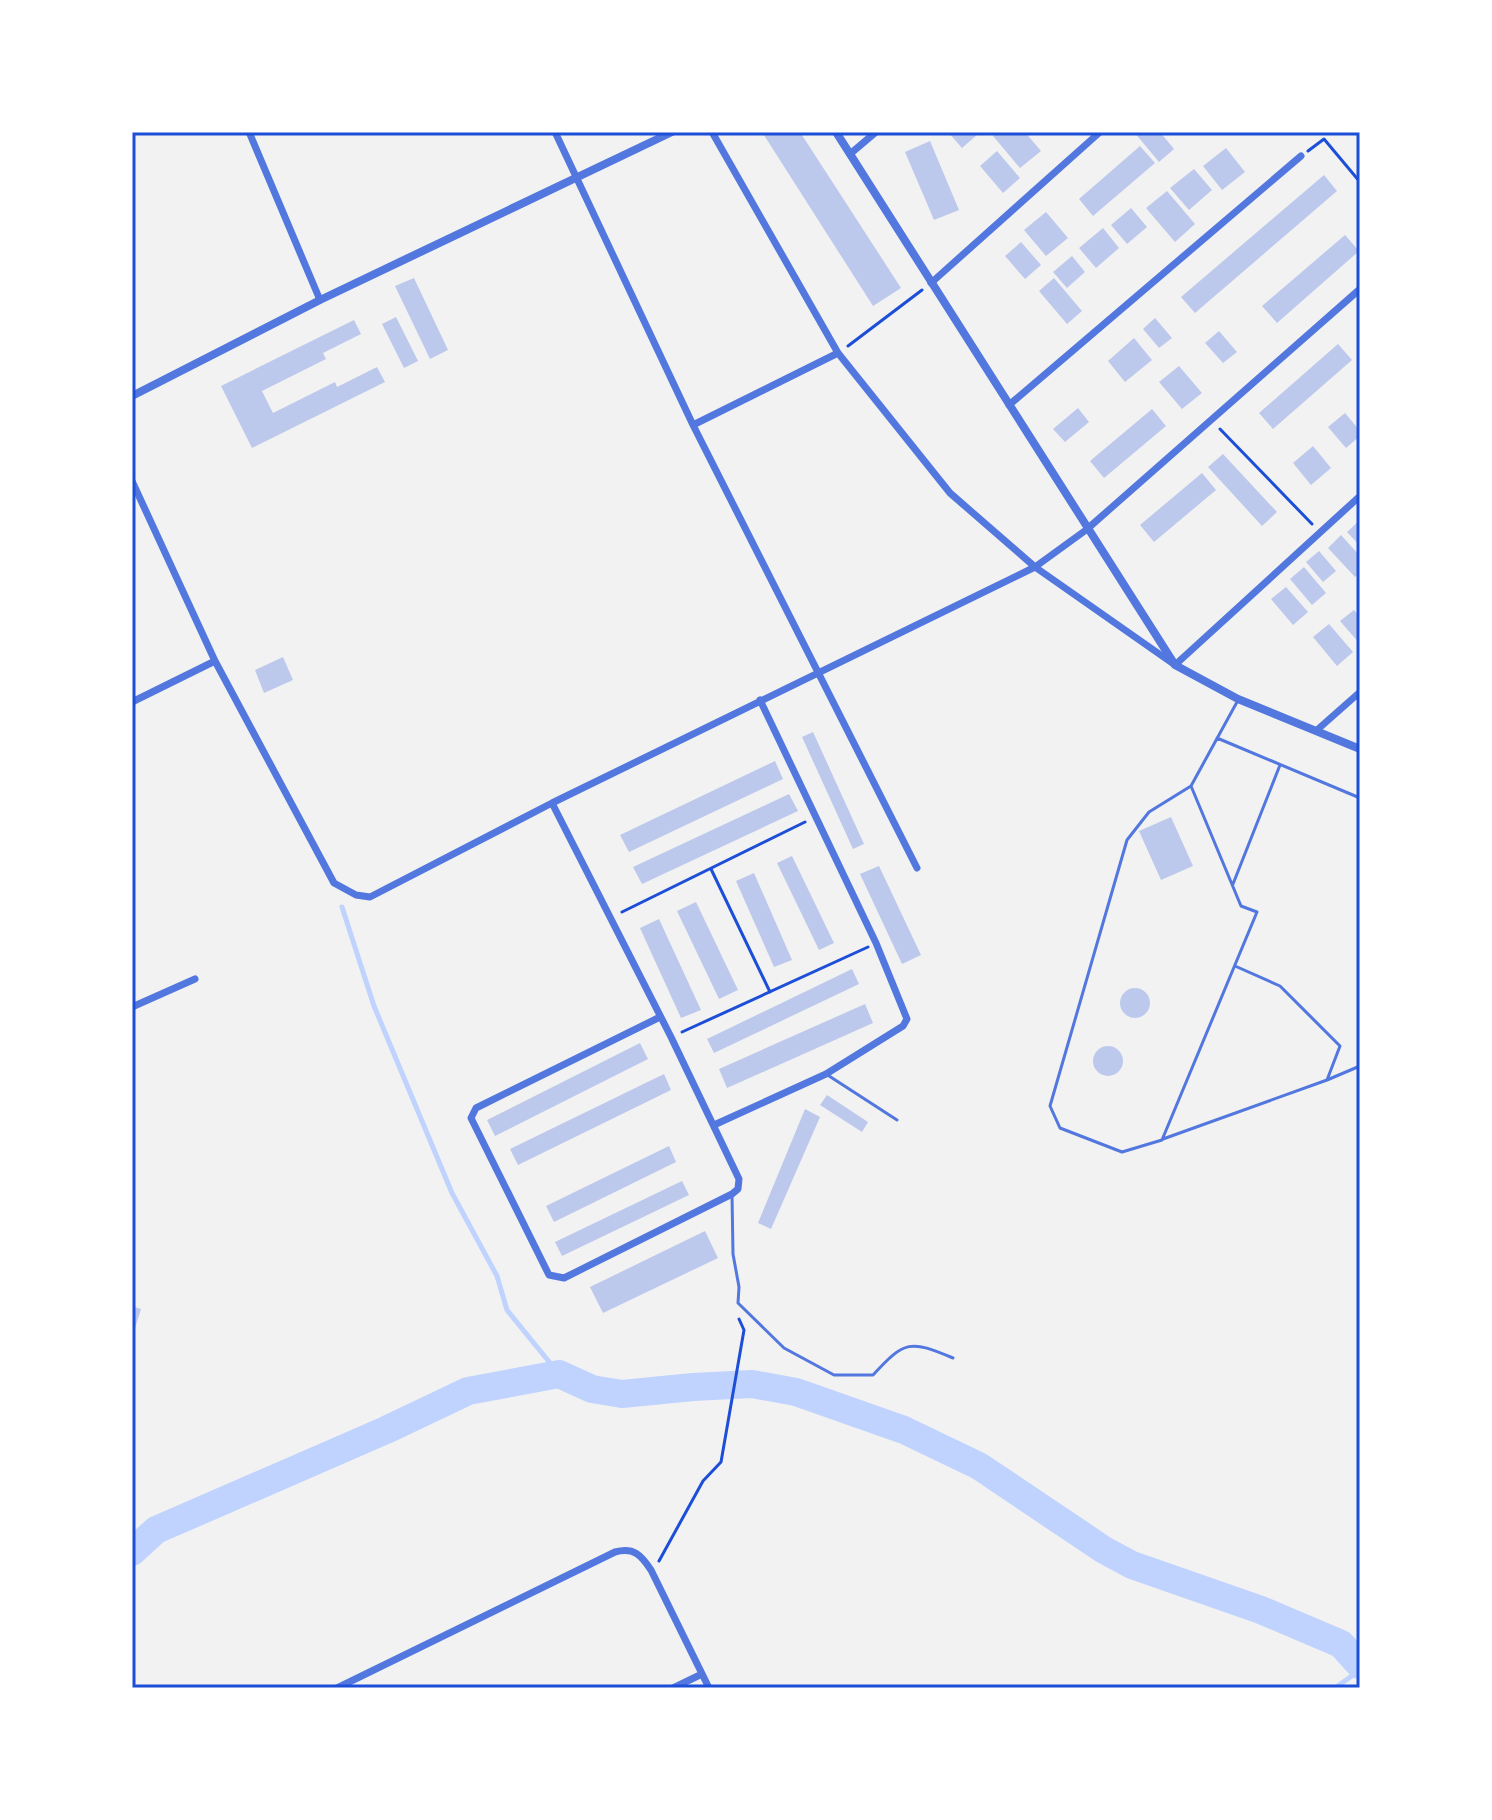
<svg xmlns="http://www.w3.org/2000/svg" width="1492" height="1820" viewBox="0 0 1492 1820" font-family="'Work Sans',sans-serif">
<rect width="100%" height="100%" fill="#f2f2f2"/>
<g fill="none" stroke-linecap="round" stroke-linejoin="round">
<path stroke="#bfd3fe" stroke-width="5" d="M342 907 374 1006 452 1193 497 1276 507 1310 559 1374
M1335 1688 1360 1670"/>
<path stroke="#bfd3fe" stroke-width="28" d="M132 1552 156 1530 386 1430 468 1391 559 1374 592 1389 622 1394 693 1387 752 1384 796 1392 904 1430 979 1466 1104 1550 1132 1565 1261 1610 1341 1644 1360 1665"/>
</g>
<path fill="#bdc9ec" d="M762 132H800L901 288 873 306Z
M948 132H975L977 135 962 148Z
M998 132H1025L1041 151 1020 168 993 136Z
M1134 132H1160L1174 149 1159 162Z
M930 141 959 210 934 220 905 152Z
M1140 146 1155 163 1093 216 1079 199Z
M1226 148 1245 172 1222 190 1203 166Z
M997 151 1020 178 1003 193 980 166Z
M1194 169 1212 190 1189 210 1170 188Z
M1324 175 1337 191 1195 313 1181 297Z
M1167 191 1195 224 1175 242 1146 208Z
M1131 208 1147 227 1127 244 1111 225Z
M1046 212 1068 238 1046 256 1024 230Z
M1103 228 1119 248 1096 268 1079 248Z
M1345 235 1359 251 1277 323 1262 306Z
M1021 242 1041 265 1025 279 1005 256Z
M1072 256 1085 272 1067 288 1053 272Z
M414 278 448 350 430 359 395 286Z
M1054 278 1082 311 1067 324 1039 291Z
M396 317 418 361 404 368 382 324Z
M1155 318 1172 338 1159 348 1143 329Z
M354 320 361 334 323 353 326 359 262 391 273 413 335 382 337 387 377 367 385 382 252 448 221 386Z
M1219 331 1237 352 1223 363 1205 343Z
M1134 338 1152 360 1125 382 1108 361Z
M1338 344 1352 360 1273 429 1259 413Z
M1179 366 1202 393 1182 409 1159 382Z
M1078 408 1089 422 1065 442 1053 429Z
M1152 409 1166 426 1104 478 1090 461Z
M1345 413 1360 431V436L1346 448 1328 427Z
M1313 446 1331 468 1311 485 1293 463Z
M1223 454 1277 512 1262 526 1208 467Z
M1202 473 1216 490 1154 542 1140 525Z
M1360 520V546L1347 532Z
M1341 535 1360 556V573L1355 577 1328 548Z
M1319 551 1336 571 1323 582 1306 562Z
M1304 567 1326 593 1312 605 1290 579Z
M1286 587 1308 612 1293 625 1271 599Z
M1354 610 1360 617V644L1340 621Z
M1329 624 1353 652 1337 666 1313 637Z
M283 657 293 680 264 693 255 670Z
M813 732 864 844 853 849 802 737Z
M775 761 783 779 629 852 620 835Z
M789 794 798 811 642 884 633 867Z
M1171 817 1193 866 1161 880 1139 831Z
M792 856 834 943 819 950 777 863Z
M879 866 921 955 902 964 860 874Z
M754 873 792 960 774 967 736 881Z
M696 902 738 990 719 999 677 911Z
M659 919 701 1010 681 1018 640 928Z
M852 969 859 984 714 1053 707 1039Z
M1120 1003a15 15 0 1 1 30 0a15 15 0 1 1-30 0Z
M865 1004 873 1023 727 1088 719 1069Z
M640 1043 648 1059 495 1136 487 1120Z
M1093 1061a15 15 0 1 1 30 0a15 15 0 1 1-30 0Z
M664 1074 671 1090 518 1165 510 1149Z
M827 1095 868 1122 862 1132 820 1105Z
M805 1109 820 1117 771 1229 758 1223Z
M669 1146 676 1162 554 1222 546 1206Z
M682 1181 689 1195 562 1256 555 1242Z
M705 1231 718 1258 603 1313 590 1287Z
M132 1306 141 1309 135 1328 132 1327Z"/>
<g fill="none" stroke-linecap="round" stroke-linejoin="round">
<path stroke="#1d4ed8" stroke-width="3" d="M1308 151 1324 139 1360 182
M848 346 922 290
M1220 429 1312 524
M711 869 770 992
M622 912 805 822
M682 1032 868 947
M659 1561 703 1481 721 1462 744 1330 739 1319"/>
<path stroke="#5277de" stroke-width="3" d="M1217 738 1360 798
M1191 786 1149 812 1127 840 1050 1106 1060 1128 1122 1152 1162 1140 1257 912 1241 906 1191 786 1237 702
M1233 884 1280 765
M826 1074 897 1120
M1327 1080 1360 1066
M1163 1139 1327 1080 1340 1046 1280 986 1235 966
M732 1194 733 1254 739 1287 738 1303 784 1348 834 1375H873C905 1340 910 1340 953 1358"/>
<path stroke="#5277de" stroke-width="7" d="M249 132 320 300
M555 132 693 425 917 868
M712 132 838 353 950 493 1035 567 1175 665 1360 496
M850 154 876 132
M931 283 1100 132
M1009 405 1301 156
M693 425 838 353
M132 481 215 661 334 883 356 895 370 897 552 803 1035 567 1086 530 1360 289
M132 702 215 661
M1317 730 1360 692
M552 803 671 1037 739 1179 738 1189 732 1194 564 1278 549 1275 471 1118 476 1108 660 1017
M132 1007 195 979
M714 1125 826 1074 903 1026 907 1019 876 943 760 700
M337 1688 615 1552C634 1547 641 1555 651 1570L709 1688
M673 1688 702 1674"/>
<path stroke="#5277de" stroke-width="8" d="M836 132 1175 665 1238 699 1360 749
M132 396 320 300 672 132"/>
</g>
<rect width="1492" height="1820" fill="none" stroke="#ffffff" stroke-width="268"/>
<rect x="134" y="134" width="1224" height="1552" fill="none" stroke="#1d4ed8" stroke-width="3"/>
</svg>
